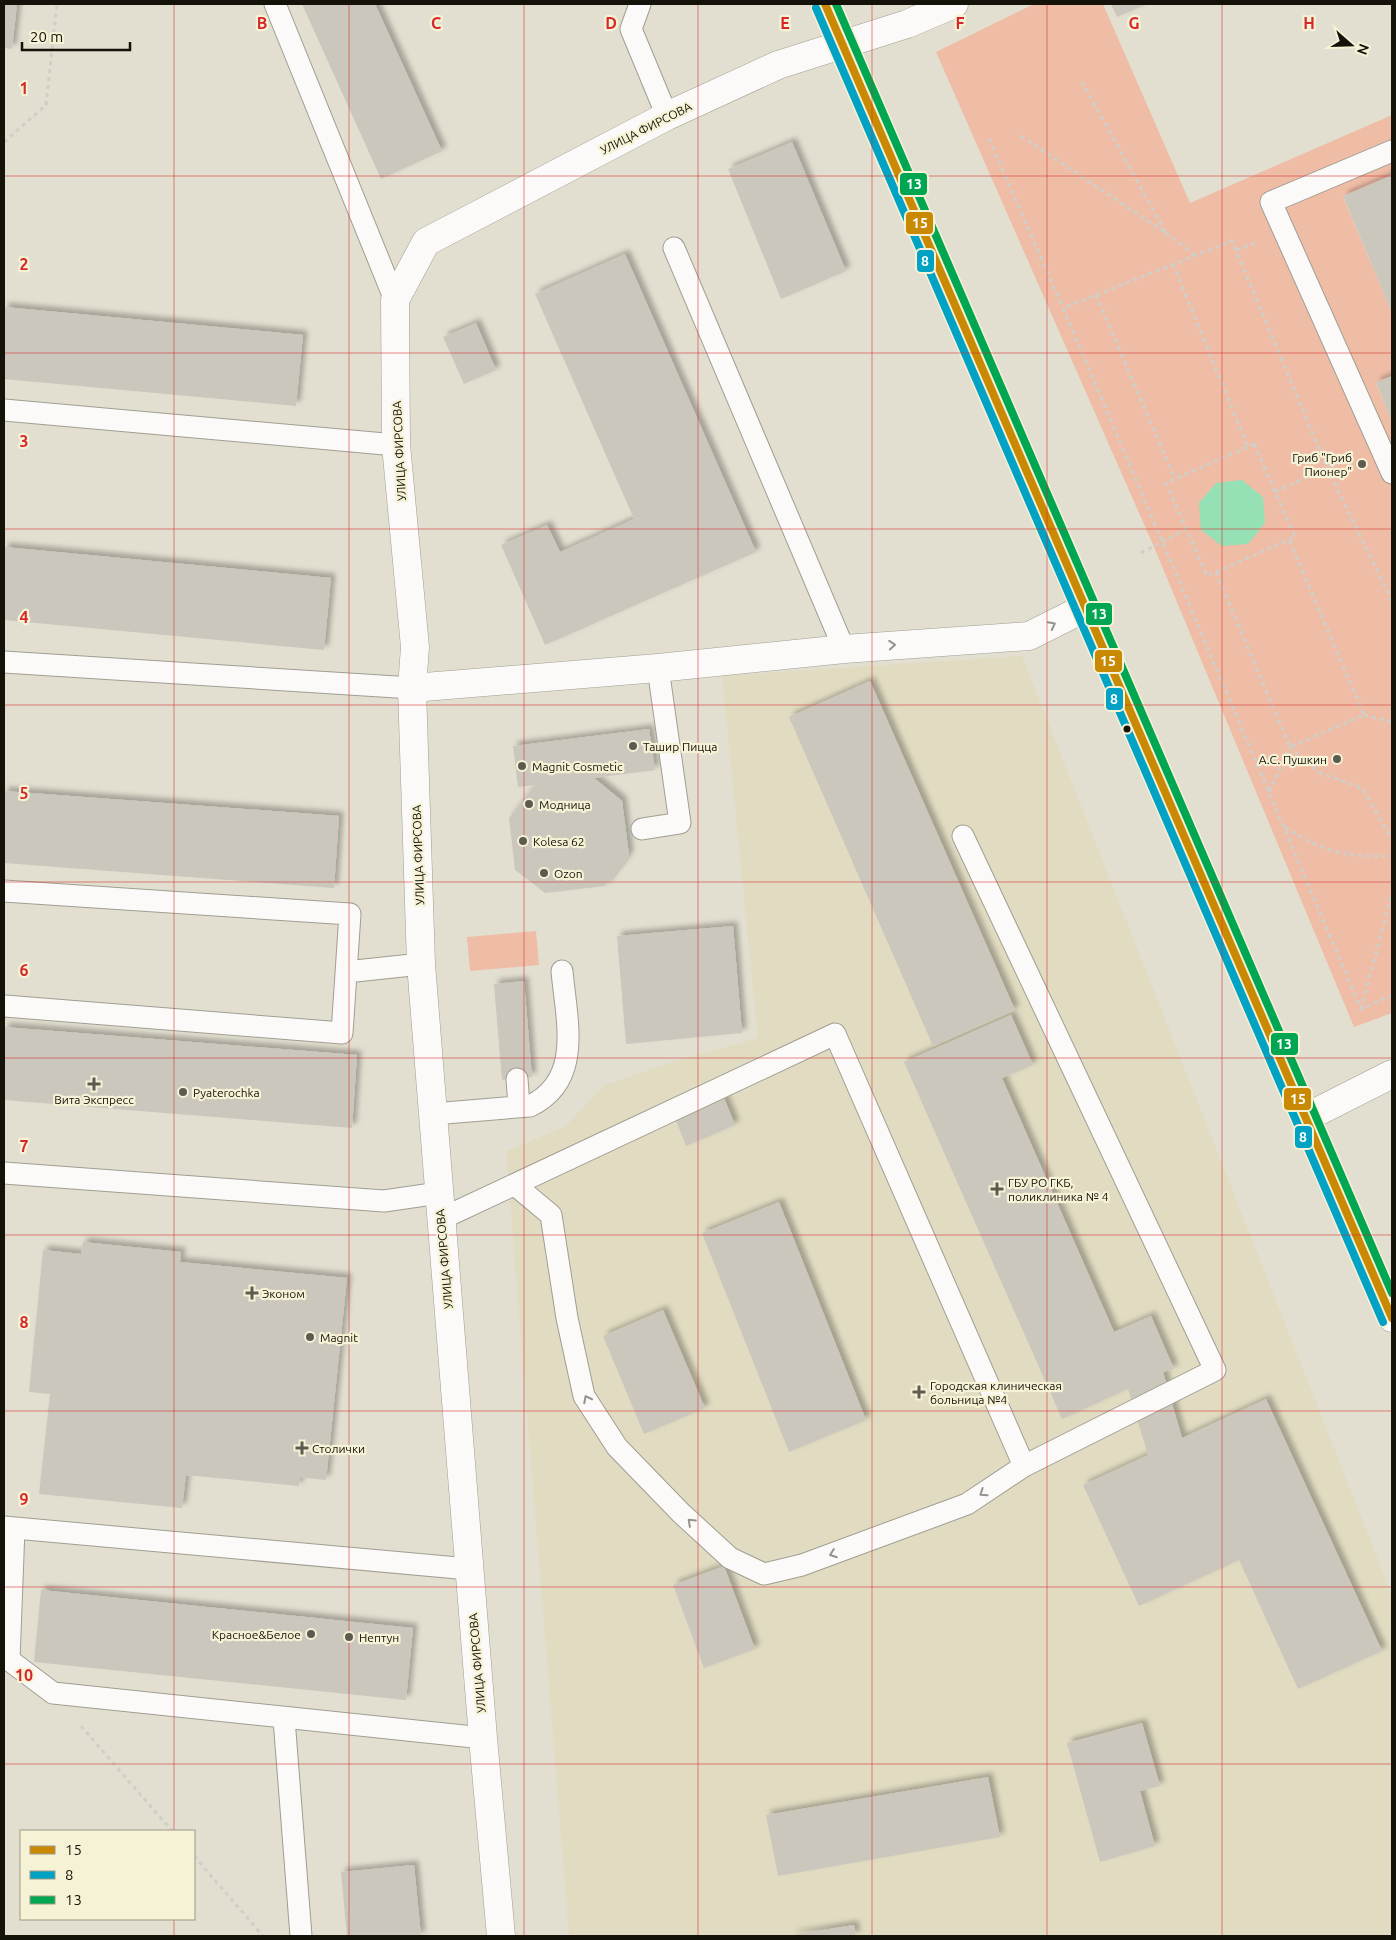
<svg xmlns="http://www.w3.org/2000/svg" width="1396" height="1940" viewBox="0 0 1396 1940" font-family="Ubuntu,sans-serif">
<defs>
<filter id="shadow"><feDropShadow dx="4.5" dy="-4.5" stdDeviation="2.5" flood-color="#0004"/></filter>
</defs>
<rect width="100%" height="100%" fill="#e2dfd0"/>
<path fill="#e0dbc1" d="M1022 656 1392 1595V1936H569L506 1151 565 1127 603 1086 672 1062 758 1038 722 676Z"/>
<path fill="#efbda6" d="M1034 4H1103L1190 203 1392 115V175L1343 197 1392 313V376L1376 383 1392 422V1013L1354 1027 1154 547 936 52Z
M536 931 539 965 470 971 467 937Z"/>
<path fill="#96e0b5" d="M1242 480 1263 497 1265 523 1248 544 1222 546 1201 530 1199 503 1216 483Z"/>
<path fill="#ccc7bd" filter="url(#shadow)" d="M4 4H17L12 49 4 48Z
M302 4H375L442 151 381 179Z
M1111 4H1147L1117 17Z
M792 142 846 271 781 299 728 169Z
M1392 175V313L1343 196Z
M625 254 756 552 545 645 501 545 547 525 560 552 634 519 535 294Z
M4 307 303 335 296 406 4 379Z
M476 323 496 370 464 384 443 337Z
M1392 376V422L1376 382Z
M4 547 331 578 324 650 4 620Z
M870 681 1015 1010 933 1046 789 717Z
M649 729 655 770 594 778 622 801 629 855 605 886 545 893 515 870 509 818 535 785 518 787 513 746Z
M4 791 339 816 334 888 4 863Z
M733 926 742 1033 626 1044 617 936Z
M524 981 532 1077 502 1080 494 984Z
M1011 1015 1033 1065 1002 1078 1114 1332 1151 1316 1174 1369 1163 1372 1182 1438 1266 1399 1382 1651 1298 1689 1239 1560 1139 1606 1083 1485 1148 1455 1128 1389 1062 1419 904 1062Z
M4 1027 357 1055 352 1128 4 1100Z
M724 1098 735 1125 686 1146 675 1118Z
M779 1202 866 1420 789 1452 702 1233Z
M83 1242 181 1252 180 1262 347 1278 326 1480 300 1477 299 1486 186 1475 182 1508 39 1494 50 1394 29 1392 43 1250 81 1254Z
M663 1310 705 1408 644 1434 603 1336Z
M724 1566 755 1649 704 1668 673 1585Z
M41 1590 413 1628 406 1700 34 1662Z
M1142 1723 1160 1786 1140 1791 1155 1846 1100 1862 1067 1743Z
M988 1777 1000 1837 778 1876 766 1815Z
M414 1865 421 1936H347L341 1872Z
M854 1925 856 1936H792V1935Z"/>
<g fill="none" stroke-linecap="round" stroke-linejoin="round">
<g stroke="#a09e92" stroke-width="23">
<path id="lane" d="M275 4 395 300
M640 4 631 29 667 116
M1392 151 1271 202 1392 473
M674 248 844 649
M4 410 396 445
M4 662 412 688
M642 829 680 823 658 668
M4 891 350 914 342 1033 5 1006
M346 972 421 964
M517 1079 519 1106
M433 1114 530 1106C584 1080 566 1019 562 971
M4 1173 384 1201 439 1193
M515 1185 551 1215 567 1318 584 1396 617 1447 681 1513 730 1558 764 1574 802 1565 967 1504 1024 1466
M441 1219 835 1034 1024 1466 1215 1370 963 836
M4 1527 469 1569
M14 1528 9 1660 53 1693 483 1738
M284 1719 301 1936"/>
</g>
<g stroke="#a09e92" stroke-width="29">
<path id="street" d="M412 688 658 668 844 649 1029 636 1085 608
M1305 1118 1392 1074
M501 1936 483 1738 421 964 412 688 415 647 396 445 395 300 426 242 667 116 778 65 907 24 954 4"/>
</g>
<g stroke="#a09e92" stroke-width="29">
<path id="primary" d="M825 4 1392 1318"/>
</g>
<path stroke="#cfcfca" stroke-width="3" stroke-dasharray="4 4" stroke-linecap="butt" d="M1021 136 1166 233 1082 82
M989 139 1063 308
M4 142 46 105 57 4
M1166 233 1195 255
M1236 250 1258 242
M1173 264 1248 447
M1096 295 1175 479
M1254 444 1295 537 1207 576 1166 483Z
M1275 492 1352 456
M1141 553 1186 529
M1216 572 1290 747 1364 715 1289 540
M1392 601 1327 468 1232 241 1063 308 1361 1009 1392 995
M1364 715 1392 722
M1269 792 1290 747 1320 773 1362 788 1392 839
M1285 827C1326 853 1343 857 1392 856
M1361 1009 1392 894
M81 1726 172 1831
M194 1856 263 1936"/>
<use href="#lane" stroke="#fbfaf8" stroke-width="21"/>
<use href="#street" stroke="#fbfaf8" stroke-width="28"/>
<use href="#primary" stroke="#fbfaf8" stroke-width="28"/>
<g stroke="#f6f2d6" stroke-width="11">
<path id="bus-1" d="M825 4 1392 1318"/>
</g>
<g stroke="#f6f2d6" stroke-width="11">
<path id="bus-2" d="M816 8 1383 1322"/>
</g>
<g stroke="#f6f2d6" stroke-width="11">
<path id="bus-3" d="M836 4 1392 1293"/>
</g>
<use href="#bus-1" stroke="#ca8902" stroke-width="8"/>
<use href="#bus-2" stroke="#01a2c4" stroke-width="8"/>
<use href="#bus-3" stroke="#00a651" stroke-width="8"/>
</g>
<defs><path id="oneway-chevron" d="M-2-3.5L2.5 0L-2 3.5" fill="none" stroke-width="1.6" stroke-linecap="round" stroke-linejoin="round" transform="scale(1.25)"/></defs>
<g stroke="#94928c">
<use href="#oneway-chevron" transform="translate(1052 625) rotate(-27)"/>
<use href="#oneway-chevron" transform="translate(892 645) rotate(-4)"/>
<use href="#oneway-chevron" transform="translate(587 1399) rotate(-117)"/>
<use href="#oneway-chevron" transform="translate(983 1493) rotate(146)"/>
<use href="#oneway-chevron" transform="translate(691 1522) rotate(-137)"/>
<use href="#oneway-chevron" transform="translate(833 1554) rotate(160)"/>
</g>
<path fill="none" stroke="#d62828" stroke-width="1" stroke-opacity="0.55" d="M174 4V1831M349 4V1936M524 4V1936M698 4V1936M872 4V1936M1047 4V1936M1222 4V1936M4 176H1392M4 353H1392M4 529H1392M4 705H1392M4 882H1392M4 1058H1392M4 1235H1392M4 1411H1392M4 1587H1392M4 1764H1392M174 1919V1936"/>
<g fill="#5d5a4f" stroke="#f6f2d6" stroke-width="2">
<circle cx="1362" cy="464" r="5"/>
<circle cx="633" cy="746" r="5"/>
<circle cx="1337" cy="759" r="5"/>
<circle cx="522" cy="766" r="5"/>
<circle cx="529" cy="804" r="5"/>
<circle cx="523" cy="841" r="5"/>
<circle cx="544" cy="873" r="5"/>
<path d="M91.5 1076.5h5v5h5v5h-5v5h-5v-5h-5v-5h5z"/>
<circle cx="183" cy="1092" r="5"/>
<path d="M994.5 1181.5h5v5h5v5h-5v5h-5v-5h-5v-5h5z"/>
<path d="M249.5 1285.5h5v5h5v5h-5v5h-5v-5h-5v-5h5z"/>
<circle cx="310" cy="1337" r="5"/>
<path d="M916.5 1384.5h5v5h5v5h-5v5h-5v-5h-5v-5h5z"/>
<path d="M299.5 1440.5h5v5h5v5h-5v5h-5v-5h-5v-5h5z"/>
<circle cx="311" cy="1634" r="5"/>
<circle cx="349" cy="1637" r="5"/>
</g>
<circle fill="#151309" stroke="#f6f2d6" stroke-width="2" cx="1127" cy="729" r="4.5"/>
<g text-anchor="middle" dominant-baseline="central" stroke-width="4.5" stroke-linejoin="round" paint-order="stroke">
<g font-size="12" fill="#151309" stroke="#f6f2d6">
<text transform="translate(646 128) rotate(-27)">УЛИЦА ФИРСОВА</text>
<text transform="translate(399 451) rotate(-93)">УЛИЦА ФИРСОВА</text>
<text transform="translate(418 855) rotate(-92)">УЛИЦА ФИРСОВА</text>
<text transform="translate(444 1259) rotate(-95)">УЛИЦА ФИРСОВА</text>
<text transform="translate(477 1663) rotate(-95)">УЛИЦА ФИРСОВА</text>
</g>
<g font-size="12" fill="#151309" stroke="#f6f2d6" text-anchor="start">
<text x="1352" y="457" text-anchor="end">Гриб "Гриб<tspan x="1352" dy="14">Пионер"</tspan></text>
<text x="643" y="746">Ташир Пицца</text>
<text x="1327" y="759" text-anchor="end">А.С. Пушкин</text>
<text x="532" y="766">Magnit Cosmetic</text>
<text x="539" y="804">Модница</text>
<text x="533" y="841">Kolesa 62</text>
<text x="554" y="873">Ozon</text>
<text x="193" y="1092">Pyaterochka</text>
<text x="94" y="1099" text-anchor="middle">Вита Экспресс</text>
<text x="1008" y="1182">ГБУ РО ГКБ,<tspan x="1008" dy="14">поликлиника № 4</tspan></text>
<text x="262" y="1293">Эконом</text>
<text x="320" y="1337">Magnit</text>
<text x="930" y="1385">Городская клиническая<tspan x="930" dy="14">больница №4</tspan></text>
<text x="312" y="1448">Столички</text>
<text x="301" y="1634" text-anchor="end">Красное&amp;Белое</text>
<text x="359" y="1637">Нептун</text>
</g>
</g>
<g font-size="16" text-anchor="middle" font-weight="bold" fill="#d62828" stroke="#f6f2d6" stroke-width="4.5" stroke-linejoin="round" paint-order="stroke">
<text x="262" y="29">B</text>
<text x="436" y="29">C</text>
<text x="611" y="29">D</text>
<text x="785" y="29">E</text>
<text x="960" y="29">F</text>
<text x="1134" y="29">G</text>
<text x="1309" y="29">H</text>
<text x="24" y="94">1</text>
<text x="24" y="270">2</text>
<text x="24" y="447">3</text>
<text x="24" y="623">4</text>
<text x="24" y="799">5</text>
<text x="24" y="976">6</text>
<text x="24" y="1152">7</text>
<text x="24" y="1328">8</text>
<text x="24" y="1505">9</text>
<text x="24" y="1681">10</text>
</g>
<g stroke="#f6f2d6" stroke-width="2">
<rect x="899" y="172" width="29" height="24" rx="5" fill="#00a651"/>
<rect x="905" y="211" width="29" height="24" rx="5" fill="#ca8902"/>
<rect x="916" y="249" width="19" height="24" rx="5" fill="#01a2c4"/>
<rect x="1085" y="602" width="28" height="24" rx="5" fill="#00a651"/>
<rect x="1094" y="649" width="29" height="24" rx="5" fill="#ca8902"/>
<rect x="1105" y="687" width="19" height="24" rx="5" fill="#01a2c4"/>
<rect x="1270" y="1032" width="29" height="24" rx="5" fill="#00a651"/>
<rect x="1283" y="1087" width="29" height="24" rx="5" fill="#ca8902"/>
<rect x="1294" y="1125" width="19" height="24" rx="5" fill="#01a2c4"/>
</g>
<g font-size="14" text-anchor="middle" font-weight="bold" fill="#fff">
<text x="914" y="189">13</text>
<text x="920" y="228">15</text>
<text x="925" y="266">8</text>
<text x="1099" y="619">13</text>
<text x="1108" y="666">15</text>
<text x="1114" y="704">8</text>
<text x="1284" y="1049">13</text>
<text x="1298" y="1104">15</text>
<text x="1303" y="1142">8</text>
</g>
<rect width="1396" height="1940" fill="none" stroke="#151309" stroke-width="10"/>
<rect x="20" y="1830" width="175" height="90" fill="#f6f2d6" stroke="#9c9984"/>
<rect x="30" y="1846" width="25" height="8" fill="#ca8902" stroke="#9c9984"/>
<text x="65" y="1855" font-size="15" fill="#151309">15</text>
<rect x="30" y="1871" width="25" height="8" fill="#01a2c4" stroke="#9c9984"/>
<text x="65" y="1880" font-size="15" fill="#151309">8</text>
<rect x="30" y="1896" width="25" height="8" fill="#00a651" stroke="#9c9984"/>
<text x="65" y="1905" font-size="15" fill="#151309">13</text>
<g transform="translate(1351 45) rotate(110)" stroke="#f6f2d6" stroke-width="4" paint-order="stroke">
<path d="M0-4L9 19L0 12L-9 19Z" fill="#151309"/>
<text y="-8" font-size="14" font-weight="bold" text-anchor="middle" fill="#151309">N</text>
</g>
<path d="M22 42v8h108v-8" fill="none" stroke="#151309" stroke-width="2.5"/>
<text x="30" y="42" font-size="15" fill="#151309" stroke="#f6f2d6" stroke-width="4" paint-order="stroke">20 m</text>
</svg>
